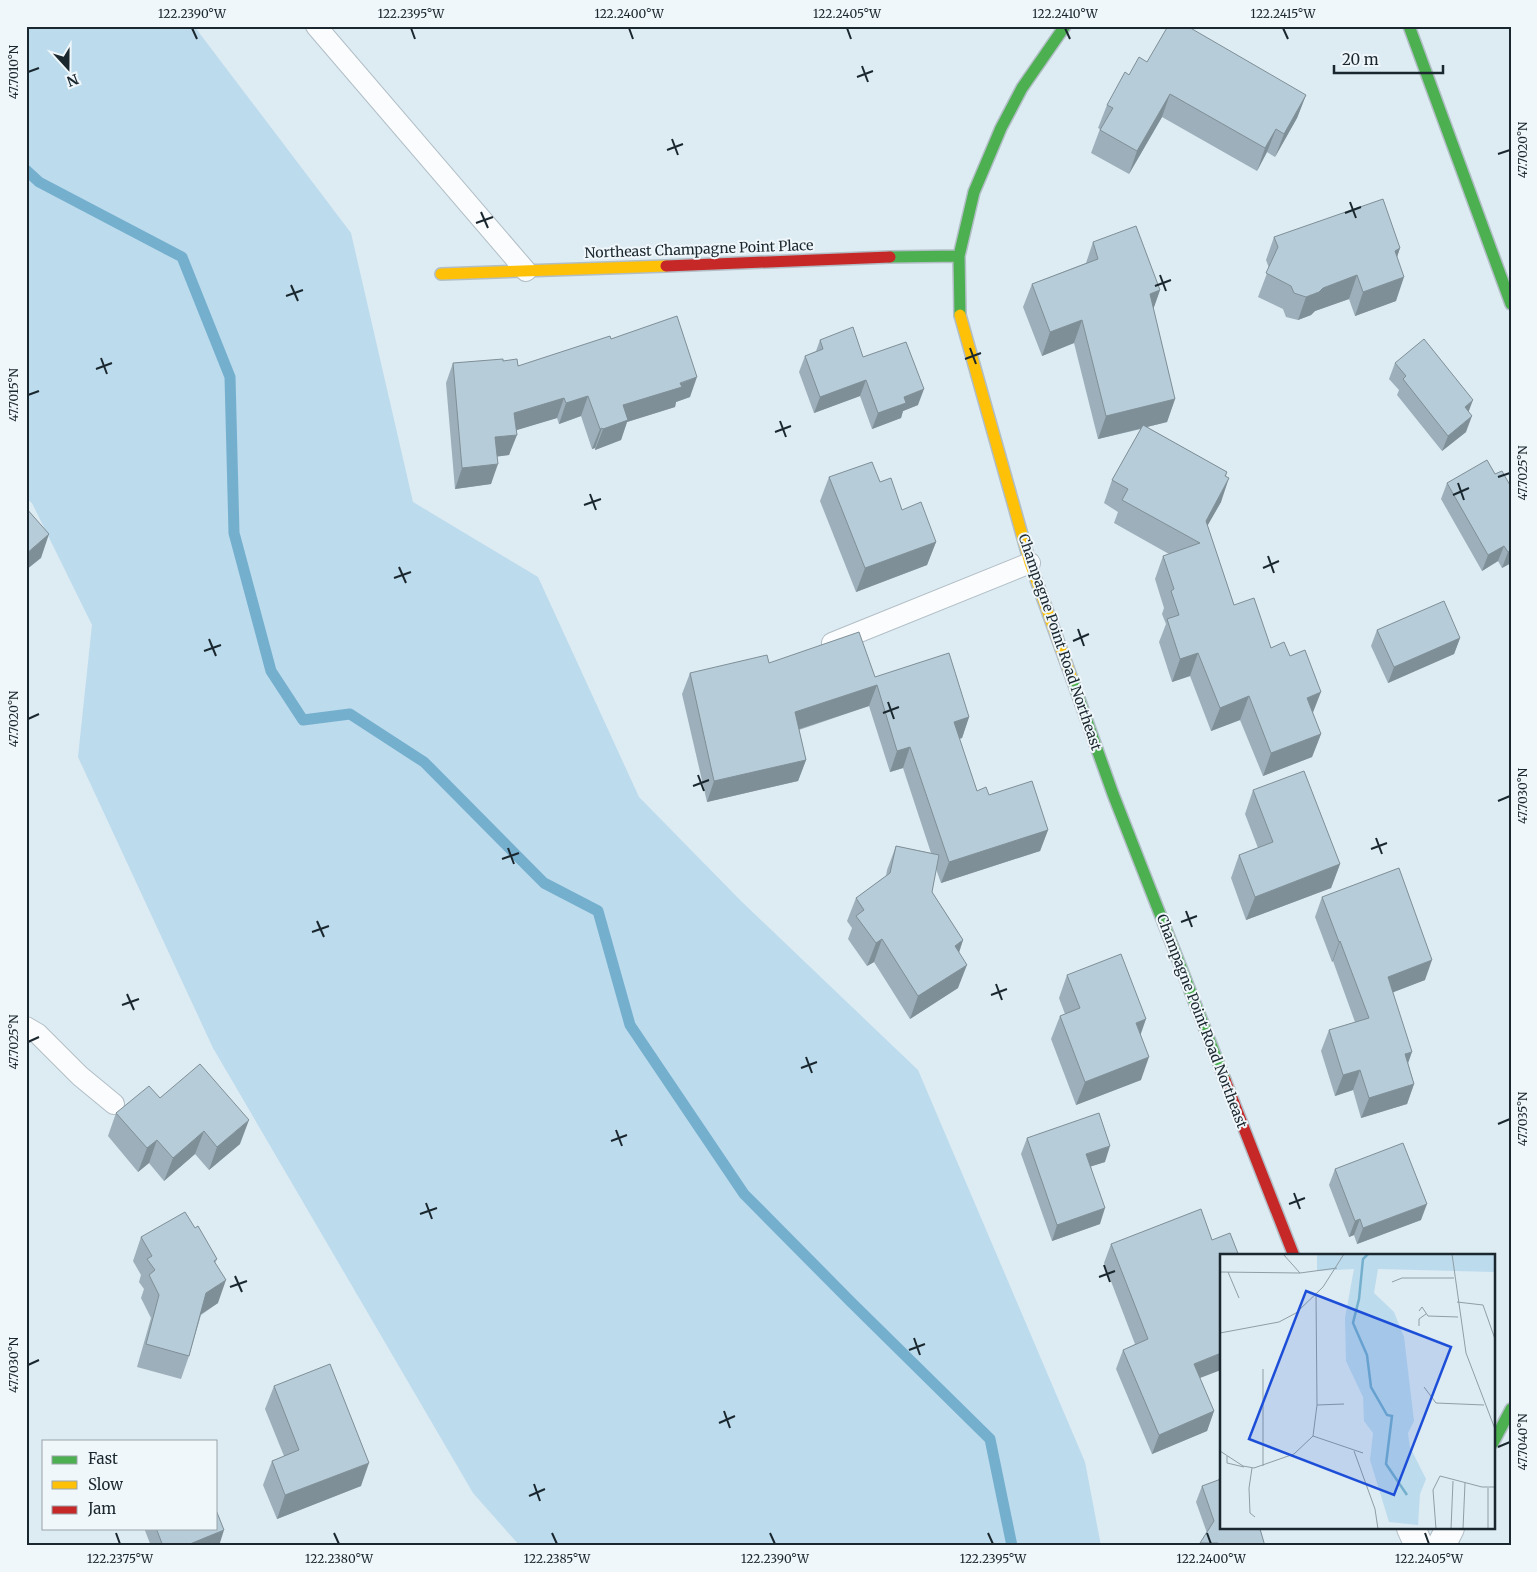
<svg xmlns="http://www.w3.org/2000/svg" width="1537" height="1572" viewBox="0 0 1537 1572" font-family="Merriweather,serif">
<rect width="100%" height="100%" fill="#ddebf3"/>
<path fill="#bcdbed" d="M26 26H194L351 233 413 502 538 577 639 797 741 901 918 1070 1085 1462 1101 1546H520L473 1493 213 1048 78 757 92 625 32 503 26 498Z"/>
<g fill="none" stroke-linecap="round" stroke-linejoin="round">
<path stroke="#75afce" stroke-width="11" d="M26 170 39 182 182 257 230 377 234 533 271 671 303 720 350 714 424 762 544 883 598 911 630 1025 744 1194 851 1302 990 1439 1012 1546"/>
<g stroke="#b2bec6" stroke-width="22">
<path id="lane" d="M316 26 526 271
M832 643 1030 563
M26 1027 38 1034 80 1076 114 1104"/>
</g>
<g stroke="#b2bec6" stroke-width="30">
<path id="street" d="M1411 1528 1419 1546
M1441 1546 1450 1528"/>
</g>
<g stroke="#b2bec6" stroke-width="14">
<path id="fast" d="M1409 26 1511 304
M890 257 959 256
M960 315 959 256 974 192 1001 128 1022 88 1065 26
M1072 679 1113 794 1225 1080
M1493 1443 1511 1409"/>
</g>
<g stroke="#b2bec6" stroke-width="14">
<path id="slow" d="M441 274 666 266
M960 315 1030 563 1072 679"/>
</g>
<g stroke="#b2bec6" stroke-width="14">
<path id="jam" d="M666 266 890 257
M1225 1080 1294 1256"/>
</g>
<use href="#lane" stroke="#fafcfd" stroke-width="20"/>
<use href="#street" stroke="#fafcfd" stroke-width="28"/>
<use href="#fast" stroke="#4caf50" stroke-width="11"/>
<use href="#slow" stroke="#ffc107" stroke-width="11"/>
<use href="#jam" stroke="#c62828" stroke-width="11"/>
</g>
<path fill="#9dafba" d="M1147 62 1306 95 1297 118 1275 157 1267 152 1257 171 1162 117 1129 174 1091 153 1100 129 1098 128 1107 105 1129 75Z
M1274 237 1400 248 1397 257 1396 301 1355 316 1349 299 1315 311 1311 315 1298 320 1286 317 1283 309 1258 297 1269 268 1266 260Z
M1093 242 1160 290 1153 309 1175 399 1167 422 1147 427 1227 472 1226 476 1221 502 1207 526 1234 605 1271 648 1313 714 1321 734 1312 757 1263 776 1240 720 1211 731 1190 676 1172 682 1159 642 1166 624 1162 614 1164 608 1155 579 1163 556 1169 554 1114 523 1118 512 1104 503 1112 480 1141 429 1098 439 1074 343 1042 356 1023 307 1032 284 1086 263Z
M611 339 690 397 676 402 675 407 627 422 621 440 595 450V448L592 449 581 416 559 424 557 418 516 430 509 455 497 456 491 484 455 489 446 383 453 363 503 361 518 366Z
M820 340 863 357 918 405 903 411 901 418 872 429 860 396 814 413 799 372 805 356 816 351Z
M1395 363 1466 432 1442 451 1397 395 1399 390 1389 379Z
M1495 474 1511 487V563L1502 568 1498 561 1482 571 1441 499 1447 483Z
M829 477 880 482 902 510 936 542 927 565 856 592 820 501Z
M1377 630 1460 638 1454 654 1388 683 1371 646Z
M769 663 875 677 969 717 962 738 959 739 977 791 989 795 1048 830 1040 851 941 883 936 869 932 892 963 940 959 953 958 988 910 1019 874 962 867 966 848 939 852 928 847 921 856 898 886 876 887 870 896 846 931 853 903 768 890 772 869 706 799 730 806 760 798 781 707 802 682 694 690 673Z
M1253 790 1340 864 1331 888 1246 920 1231 878 1239 855 1258 848 1245 814Z
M1322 897 1425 980 1393 992 1408 1063 1414 1084 1407 1104 1361 1118 1353 1090 1335 1096 1321 1051 1329 1030 1355 1022 1333 961 1332 962 1315 917Z
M1067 975 1141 1035V1080L1076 1105 1051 1039 1060 1016 1065 1014 1059 998Z
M160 1098 240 1144 209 1170 195 1154 164 1181 149 1163 138 1172 108 1136 116 1113Z
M1027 1138 1105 1162 1091 1166 1100 1224 1052 1241 1021 1154Z
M1335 1169 1421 1220 1357 1244 1354 1235 1349 1237 1329 1185Z
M195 1228 217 1259 215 1263 218 1303 201 1315 189 1356 181 1379 137 1367 151 1318 141 1298 144 1289 139 1282 141 1275 133 1261 141 1237Z
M1212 1240 1221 1256 1200 1378 1214 1411 1207 1431 1152 1454 1116 1369 1123 1350 1135 1344 1104 1263 1111 1244Z
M274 1386 361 1486 277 1519 263 1485 272 1461 284 1456 265 1409Z
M1220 1475 1260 1529 1265 1546H1199L1207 1533 1196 1502 1202 1486 1218 1481Z
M144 1528H216L219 1546H151Z"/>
<path fill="#7f8f97" d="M1170 94 1162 117 1129 174 1137 151Z
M1306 95 1297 118 1275 157 1284 134Z
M1276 129 1267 152 1257 171 1265 148Z
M1400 248 1392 272 1395 251Z
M1357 275 1349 299 1315 311 1311 315 1298 320 1306 297 1323 288Z
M1404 277 1396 301 1355 316 1363 292Z
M1160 290 1152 313 1150 294Z
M1082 320 1074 343 1042 356 1050 332Z
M697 377 690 397 676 402 675 407 627 422 621 440 595 450 603 429 623 405Z
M866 380 860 396 814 413 820 397Z
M924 389 918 405 903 411 901 418 872 429 878 413 904 397Z
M588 396 581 416 559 424 566 403Z
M564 398 557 418 507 433 514 413Z
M1175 399 1167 422 1098 439 1106 416Z
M1473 400 1467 416 1465 407Z
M1472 416 1466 432 1442 451 1448 436Z
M602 428 595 448 592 449 600 429Z
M517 435 509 455 487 458 495 437Z
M498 464 491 484 455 489 462 468Z
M1229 478 1221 502 1197 544 1206 521Z
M49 534 41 558 26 570V554Z
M936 542 927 565 856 592 865 568Z
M1504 546 1498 561 1482 571 1488 555Z
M1511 551V563L1502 568 1508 552Z
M1460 638 1454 654 1388 683 1394 667Z
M1198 653 1190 676 1172 682 1180 659Z
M877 685 869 706 787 733 795 712Z
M1321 692 1312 715 1307 698Z
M1249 696 1240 720 1211 731 1220 708Z
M969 717 962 738 946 743 954 722Z
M1321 734 1312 757 1263 776 1271 753Z
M910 747 903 768 890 772 897 751Z
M806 760 798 781 707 802 714 781Z
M1048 830 1040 851 941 883 949 862Z
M1340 864 1331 888 1246 920 1255 897Z
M882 939 874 962 867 966 876 943Z
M963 940 955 964V946Z
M1340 941 1333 961 1332 962 1339 942Z
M1432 960 1425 980 1381 997 1388 977Z
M967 965 958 988 910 1019 918 996Z
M1146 1019 1138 1042 1136 1023Z
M1412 1052 1405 1072V1054Z
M1149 1057 1141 1080 1076 1105 1085 1082Z
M1360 1070 1353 1090 1335 1096 1343 1075Z
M1414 1084 1407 1104 1361 1118 1369 1098Z
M249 1120 240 1144 209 1170 217 1147Z
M204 1131 195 1154 164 1181 173 1158Z
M157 1140 149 1163 138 1172 147 1148Z
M1110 1146 1105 1162 1080 1170 1086 1154Z
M1427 1204 1421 1220 1357 1244 1363 1228Z
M1105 1208 1100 1224 1052 1241 1057 1225Z
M1360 1219 1354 1235 1349 1237 1355 1221Z
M226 1280 218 1303 198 1316 206 1293Z
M1221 1353V1370L1187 1383 1194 1364Z
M1214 1411 1207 1431 1152 1454 1159 1435Z
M369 1463 361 1486 277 1519 285 1495Z
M224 1530 219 1546H185Z
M1200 1543H1218L1217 1546H1199Z"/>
<path fill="#b6ccd8" stroke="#7f8f97" d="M1168 26H1187L1306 95 1284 134 1276 129 1265 148 1170 94 1137 151 1100 130 1113 108 1107 105 1125 72 1129 75 1139 57 1147 62Z
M1383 199 1400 248 1395 251 1404 277 1363 292 1357 275 1323 288 1319 292 1306 297 1294 293 1291 286 1266 273 1278 247 1274 237Z
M1136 226 1160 290 1150 294 1175 399 1106 416 1082 320 1050 332 1032 284 1098 259 1093 242Z
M677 316 697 377 680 383 682 387 623 405 628 420 603 429 602 428 600 429 588 396 566 403 564 398 514 413 517 435 495 437 498 464 462 468 453 363 503 359V361L517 359 518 366 610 336 611 339Z
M853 327 863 357 906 342 924 389 904 397 906 403 878 413 866 380 820 397 805 356 823 349 820 340Z
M1424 339 1473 400 1465 407 1472 416 1448 436 1403 379 1406 376 1395 363Z
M1143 425 1227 472 1225 476 1229 478 1206 521 1234 605 1254 598 1271 648 1284 642 1290 656 1305 650 1321 692 1307 698 1321 734 1271 753 1249 696 1220 708 1198 653 1180 659 1167 619 1179 615 1171 591 1174 589 1163 556 1200 543 1122 500 1128 489 1112 480Z
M1487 460 1495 474 1502 471 1511 487V551L1508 552 1504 546 1488 555 1447 483Z
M872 462 880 482 891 478 902 510 921 502 936 542 865 568 829 477Z
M26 508 49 534 26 554Z
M1444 601 1460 638 1394 667 1377 630Z
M859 632 875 677 949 653 969 717 954 722 977 791 986 787 989 795 1032 781 1048 830 949 862 910 747 897 751 877 685 795 712 806 760 714 781 690 673 767 655 769 663Z
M1304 771 1340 864 1255 897 1239 855 1273 842 1253 790Z
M896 846 939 855 932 892 963 940 955 946 967 965 918 996 882 939 876 943 856 916 864 910 856 898 890 873Z
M1399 868 1432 960 1388 977 1412 1052 1405 1054 1414 1084 1369 1098 1360 1070 1343 1075 1329 1030 1369 1018 1340 941 1339 942 1322 897Z
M1121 954 1146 1019 1136 1023 1149 1057 1085 1082 1060 1016 1080 1008 1067 975Z
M200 1064 249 1120 217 1147 204 1131 173 1158 157 1140 147 1148 116 1113 149 1086 160 1098Z
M1099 1113 1110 1146 1086 1154 1105 1208 1057 1225 1027 1138Z
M1403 1143 1427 1204 1363 1228 1360 1219 1355 1221 1335 1169Z
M1201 1209 1212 1240 1230 1233 1239 1256H1221V1276H1220L1221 1279V1353L1194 1364 1214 1411 1159 1435 1123 1350 1148 1339 1111 1244Z
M185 1212 195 1228 198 1226 217 1259 214 1261 226 1280 206 1293 189 1356 146 1344 159 1295 149 1275 155 1270 147 1259 152 1256 141 1237Z
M330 1364 369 1463 285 1495 272 1461 299 1450 274 1386Z
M1221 1474V1528H1261L1260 1529 1265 1546H1219L1218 1543H1200L1214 1521 1202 1486 1221 1479 1220 1475Z
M216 1510 224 1530 185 1546H163L156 1528H216Z"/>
<path fill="none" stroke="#1a272e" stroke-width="2" d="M192 28 197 39M411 28 415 39M629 28 633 39M847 28 851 39M1065 28 1070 39M1283 28 1288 39M862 66 868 82M28 72 39 68M857 77 873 71M672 139 678 155M667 150 683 144M1498 154 1510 150M1350 202 1356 218M481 212 488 228M1345 213 1361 207M476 223 493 217M1160 275 1166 291M291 285 298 301M1155 286 1171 280M286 296 303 290M970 348 976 364M101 358 107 374M965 359 981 353M96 369 112 363M28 395 39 391M780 421 786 437M775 432 791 426M1498 477 1510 473M1458 483 1464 500M590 494 596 510M1453 495 1469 488M584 505 601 499M1268 556 1274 573M399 567 406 583M1263 568 1279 561M394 578 411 572M1078 629 1084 646M209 639 216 656M1073 641 1089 634M204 651 221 645M888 702 894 719M883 713 899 707M28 719 39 714M698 775 704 791M693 786 709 780M1498 801 1510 796M1376 838 1382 854M508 848 514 864M1371 849 1387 843M502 859 519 853M1186 911 1192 927M317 921 324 937M1181 922 1197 916M312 932 329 926M996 984 1002 1000M127 994 134 1010M991 995 1007 989M122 1005 139 999M28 1042 39 1037M806 1057 812 1073M801 1068 817 1062M1498 1124 1510 1119M616 1130 622 1146M611 1141 627 1135M1294 1193 1300 1209M426 1203 432 1219M1289 1204 1305 1198M420 1214 437 1208M1104 1265 1110 1282M235 1276 242 1292M1099 1277 1115 1271M230 1287 247 1281M914 1338 920 1355M909 1350 925 1344M28 1365 39 1360M724 1411 730 1428M719 1423 735 1416M1498 1447 1510 1442M534 1484 540 1501M529 1496 545 1489M116 1533 120 1544M334 1533 339 1544M552 1533 557 1544M770 1533 775 1544M988 1533 993 1544M1207 1533 1211 1544M1425 1533 1429 1544"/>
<g text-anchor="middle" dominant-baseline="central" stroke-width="4" stroke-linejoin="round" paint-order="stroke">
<g font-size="14" fill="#1a272e" stroke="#f0f7fb">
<text transform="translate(699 249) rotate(-2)">Northeast Champagne Point Place</text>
<text transform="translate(1060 642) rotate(71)">Champagne Point Road Northeast</text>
<text transform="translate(1202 1021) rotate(69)">Champagne Point Road Northeast</text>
</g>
</g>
<g transform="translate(1220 1254)">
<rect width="275" height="275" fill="#ddebf3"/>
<path d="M97 0H275V18L158 15 154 39 174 58 184 83 194 167 188 179 190 193 206 225 200 240 198 271 169 268 150 206 153 179 144 167 143 143 126 107 125 64 134 15 97 17Z" fill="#bcdbed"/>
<path fill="none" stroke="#75afce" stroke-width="2.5" d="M148 0 143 5 139 45 133 69 147 101 151 133 167 161 172 162 166 210 187 241"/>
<path fill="none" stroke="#8f9da4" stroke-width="1" d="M63 0 80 19M232 0 246 99 275 175M0 18 80 19 117 14M8 18 19 44M172 28 182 24H234M237 48 263 51 275 85M199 57 202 53 208 62 238 63M199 72V65L206 60M0 79 59 68 76 59 103 33 124 0M43 115V212M204 133 216 149 264 151M97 151 124 150M93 182 143 199M0 197 23 212 34 214 74 200 93 182 97 151 96 41M134 197 155 255 158 275M7 202V209L24 213M32 214 29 234 30 259 35 263M216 275 213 236 220 222 262 233H275M231 275 233 227M243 275 245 229M268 275V234"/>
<path fill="#1d4ed8" fill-opacity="0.15" stroke="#1d4ed8" stroke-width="2.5" d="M86 37 231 93 174 241 29 185Z"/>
<rect width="275" height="275" fill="none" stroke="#1a272e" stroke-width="2.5"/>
</g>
<rect width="1537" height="1572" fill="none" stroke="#f0f7fb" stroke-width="55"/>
<rect x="42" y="1440" width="175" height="90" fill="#f0f7fb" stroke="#9aa4a9"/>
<rect x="52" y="1456" width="25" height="8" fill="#4caf50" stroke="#9aa4a9"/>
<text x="88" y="1464" font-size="15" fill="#1a272e">Fast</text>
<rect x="52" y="1481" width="25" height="8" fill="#ffc107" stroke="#9aa4a9"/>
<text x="88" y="1490" font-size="15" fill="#1a272e">Slow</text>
<rect x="52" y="1506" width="25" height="8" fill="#c62828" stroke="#9aa4a9"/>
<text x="88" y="1514" font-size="15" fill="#1a272e">Jam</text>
<g transform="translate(68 68) rotate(159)" stroke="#f0f7fb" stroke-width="4" paint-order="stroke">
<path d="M0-4L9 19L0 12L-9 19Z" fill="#1a272e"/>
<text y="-8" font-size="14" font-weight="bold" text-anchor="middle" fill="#1a272e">N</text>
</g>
<path d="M1334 65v8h109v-8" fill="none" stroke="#1a272e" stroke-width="2.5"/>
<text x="1342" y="65" font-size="15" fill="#1a272e" stroke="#f0f7fb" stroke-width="4" paint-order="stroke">20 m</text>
<rect x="28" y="28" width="1482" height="1516" fill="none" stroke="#1a272e" stroke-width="2"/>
<g font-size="12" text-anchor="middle" fill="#1a272e">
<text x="192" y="18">122.2390°W</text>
<text x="411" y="18">122.2395°W</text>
<text x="629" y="18">122.2400°W</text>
<text x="847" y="18">122.2405°W</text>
<text x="1065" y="18">122.2410°W</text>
<text x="1283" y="18">122.2415°W</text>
<text transform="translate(14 72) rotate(-90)" y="4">47.7010°N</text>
<text transform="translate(1523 150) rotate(-90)" y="4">47.7020°N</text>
<text transform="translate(14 395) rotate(-90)" y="4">47.7015°N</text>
<text transform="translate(1523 473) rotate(-90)" y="4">47.7025°N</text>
<text transform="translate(14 719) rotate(-90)" y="4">47.7020°N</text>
<text transform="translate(1523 796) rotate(-90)" y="4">47.7030°N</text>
<text transform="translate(14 1042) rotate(-90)" y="4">47.7025°N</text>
<text transform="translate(1523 1119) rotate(-90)" y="4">47.7035°N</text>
<text transform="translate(14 1365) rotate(-90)" y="4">47.7030°N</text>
<text transform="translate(1523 1442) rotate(-90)" y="4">47.7040°N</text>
<text x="120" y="1563">122.2375°W</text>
<text x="339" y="1563">122.2380°W</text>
<text x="557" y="1563">122.2385°W</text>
<text x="775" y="1563">122.2390°W</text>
<text x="993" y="1563">122.2395°W</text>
<text x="1211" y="1563">122.2400°W</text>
<text x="1429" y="1563">122.2405°W</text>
</g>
</svg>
